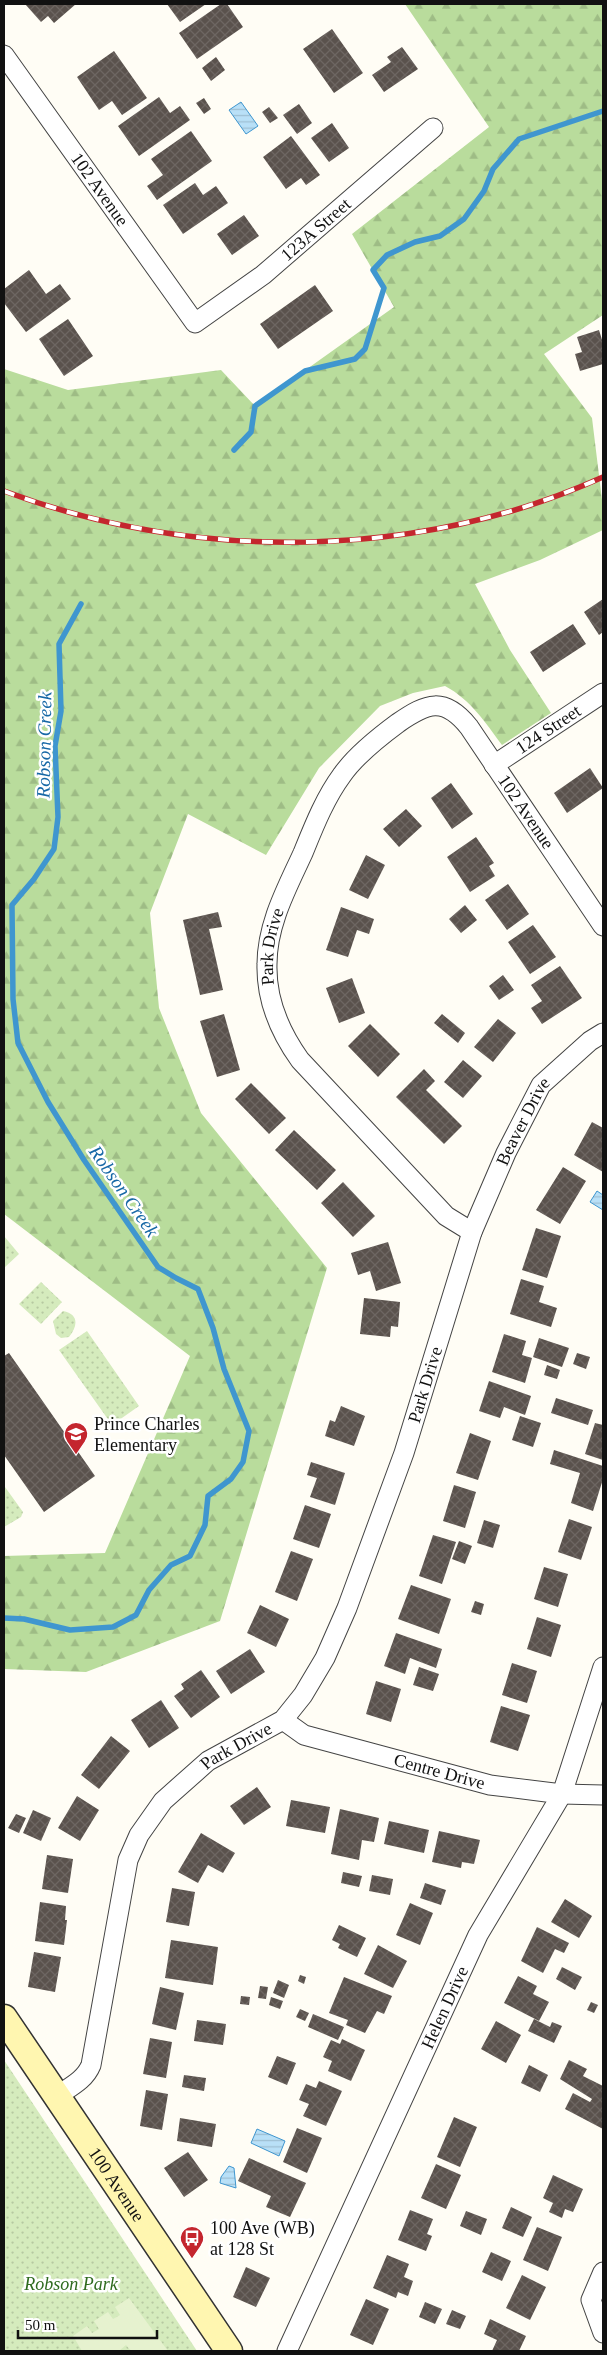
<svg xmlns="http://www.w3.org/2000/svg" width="607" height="2355" viewBox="0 0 607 2355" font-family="Georgia,serif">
<defs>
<pattern id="forest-firs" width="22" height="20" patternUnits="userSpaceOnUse" patternTransform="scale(1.25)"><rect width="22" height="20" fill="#b9dc9c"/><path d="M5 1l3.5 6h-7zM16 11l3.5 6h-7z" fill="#9ebc85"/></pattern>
<pattern id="park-dots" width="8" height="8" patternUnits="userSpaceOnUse" patternTransform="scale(1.25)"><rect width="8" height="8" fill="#d5ebbd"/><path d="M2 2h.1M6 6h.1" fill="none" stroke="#b6c8a1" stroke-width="1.8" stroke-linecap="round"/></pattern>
<pattern id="water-rules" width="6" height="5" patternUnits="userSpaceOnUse" patternTransform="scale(1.25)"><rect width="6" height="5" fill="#b9e0f7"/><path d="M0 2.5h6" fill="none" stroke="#9ebfd3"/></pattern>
<pattern id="building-cross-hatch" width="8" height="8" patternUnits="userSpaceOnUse" patternTransform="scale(1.25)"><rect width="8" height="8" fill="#5a524d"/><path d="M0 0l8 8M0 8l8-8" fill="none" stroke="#6d6662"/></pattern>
</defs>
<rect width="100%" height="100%" fill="#fffdf5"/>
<path fill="url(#forest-firs)" d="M405 4H603V315L544 354 592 418 603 508V530L540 560 475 584 510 650 551 713 502 745C485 722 471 700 445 686L413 693 380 706 319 768 266 855 188 814 150 913 159 1008 201 1113 327 1268 220 1621 86 1672 4 1669V1556L105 1553 190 1356 4 1214V369L68 390 221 370 255 406 394 307 352 234 489 127Z"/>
<path fill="url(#park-dots)" d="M4 1236 19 1254 4 1268Z
M41 1282 62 1302 41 1324 19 1304Z
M63 1311C79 1314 78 1326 69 1337L61 1338 56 1334 53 1321Z
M87 1331 139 1406 112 1425 59 1350Z
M5 1487 23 1512 21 1517 4 1527Z
M4 2060 197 2351H4Z"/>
<path fill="#e6f2cf" d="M129 2298 168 2351H131L126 2345 119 2351H82L73 2336 87 2326 92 2333 99 2329 94 2321 108 2312 113 2319 120 2315 115 2307Z"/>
<path fill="url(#water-rules)" stroke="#3f96cf" d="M241 102 258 126 246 134 229 110Z
M597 1191 603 1195V1210L590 1202Z
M257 2129 285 2141 279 2156 251 2143Z
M229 2166 234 2168 236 2188 220 2183 221 2177Z"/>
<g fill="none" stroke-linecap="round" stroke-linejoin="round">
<path stroke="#3f96cf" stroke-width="5.5" d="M234 450 251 432 255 406 305 371 355 359 365 349 384 288 373 270 387 255 415 242 440 236 464 219 484 191 493 169 519 139 603 111
M4 1618 24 1619 70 1630 113 1627 136 1615 149 1590 171 1565 190 1556 205 1525 208 1496 231 1479 243 1462 249 1431 224 1369 213 1328 198 1289 176 1278 158 1267 84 1160 48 1102 18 1043 13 999 12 905 34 879 54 849 58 817 55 746 61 711 59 644 81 604"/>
</g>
<path fill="url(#building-cross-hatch)" d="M25 4H76L54 23 48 16 41 22Z
M167 4H206L180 22Z
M221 4H227L243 27 197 59 179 33Z
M332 29 363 73 334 93 303 49Z
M402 47 418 69 384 92 372 75 391 62 387 57Z
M114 51 147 98 122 115 112 101 99 110 77 77Z
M216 57 225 70 211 81 202 68Z
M159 97 170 113 180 106 190 120 139 156 118 126Z
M204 98 211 109 204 114 196 103Z
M299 104 312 123 297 134 283 115Z
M269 107 278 118 270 123 262 112Z
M332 123 349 148 329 162 311 138Z
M191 131 212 161 157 200 147 186 163 175 151 159Z
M291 136 320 175 306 185 301 178 286 189 263 157Z
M195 183 203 195 216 186 228 203 183 234 163 205Z
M244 215 259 236 232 255 217 234Z
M29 270 46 294 60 284 71 299 26 332 4 303V289Z
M315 285 333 311 278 349 260 324Z
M68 319 93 356 64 376 39 339Z
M599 330 603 343V364L580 371 575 354 582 352 577 337Z
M603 599V632L599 635 584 612Z
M573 624 586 644 543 672 530 652Z
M590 768 603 788 567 813 554 793Z
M451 783 473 814 452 829 431 798Z
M406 809 422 826 399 847 383 829Z
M476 837 494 863 489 866 495 876 470 892 447 857Z
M366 855 385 865 368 899 349 890Z
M508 884 529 914 507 930 485 900Z
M465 905 477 920 461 933 449 919Z
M341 907 374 919 369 934 357 930 348 957 326 950Z
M218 912 222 927 209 929 223 990 200 995 183 920Z
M533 925 556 957 530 974 508 942Z
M560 966 582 998 542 1024 531 1008 542 1001 531 985Z
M503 975 514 990 499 1000 489 986Z
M352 978 365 1013 339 1023 326 988Z
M224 1014 240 1070 217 1077 200 1021Z
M442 1014 465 1033 458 1043 434 1023Z
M498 1019 516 1033 493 1062 474 1047Z
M370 1024 400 1054 378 1077 348 1046Z
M463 1060 482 1076 463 1098 444 1082Z
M424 1069 435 1081 426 1090 462 1126 444 1144 396 1097Z
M251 1083 286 1118 269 1134 235 1099Z
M592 1122 603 1128V1172L574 1155Z
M294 1130 336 1170 317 1190 275 1150Z
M563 1167 586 1181 560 1224 536 1210Z
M343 1182 375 1216 353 1237 321 1203Z
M536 1228 561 1236 547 1278 522 1270Z
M388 1242 401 1283 376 1291 370 1271 358 1275 351 1253Z
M521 1279 544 1286 539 1302 557 1308 551 1327 510 1314Z
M364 1298 400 1302 398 1327 391 1326 390 1337 360 1334Z
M504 1334 526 1341 522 1355 532 1358 525 1383 492 1372Z
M539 1338 569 1348 562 1367 533 1357Z
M9 1353 95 1476 44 1512 4 1455V1356Z
M577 1353 590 1357 586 1369 573 1364Z
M547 1365 560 1370 557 1379 544 1375Z
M489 1381 531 1396 525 1415 504 1407 500 1418 479 1411Z
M556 1398 593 1410 588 1425 551 1413Z
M341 1406 365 1416 354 1446 325 1436 330 1420 335 1422Z
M520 1416 541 1423 533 1447 512 1440Z
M595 1423 603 1425V1460L585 1454Z
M470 1433 491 1441 478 1480 456 1473Z
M554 1450 603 1466V1479L593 1511 571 1503 580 1473 550 1464Z
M311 1462 345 1473 335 1505 310 1497 317 1478 307 1475Z
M454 1485 476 1492 465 1528 443 1521Z
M305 1505 331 1514 319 1548 293 1539Z
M569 1519 592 1527 581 1560 558 1552Z
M484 1520 500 1525 493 1548 477 1543Z
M433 1535 456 1542 442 1584 419 1576Z
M459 1541 472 1546 465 1564 452 1559Z
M291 1551 313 1559 297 1601 275 1592Z
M544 1567 568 1574 558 1607 534 1599Z
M411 1585 451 1599 439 1634 398 1619Z
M475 1601 484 1604 481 1615 471 1612Z
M260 1605 289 1619 276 1647 247 1633Z
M537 1617 561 1625 551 1657 527 1649Z
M396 1633 442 1649 436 1668 410 1658 405 1674 384 1666Z
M250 1649 265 1672 231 1694 216 1671Z
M512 1663 537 1671 527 1703 502 1695Z
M419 1667 439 1674 433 1691 413 1685Z
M201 1670 220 1697 191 1718 174 1696 184 1689 181 1684Z
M376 1681 401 1689 391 1722 366 1714Z
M161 1700 179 1728 149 1748 131 1720Z
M501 1706 530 1715 518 1751 490 1742Z
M111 1736 130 1751 99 1789 81 1775Z
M257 1787 271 1807 244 1825 230 1806Z
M77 1796 99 1810 80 1841 58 1828Z
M291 1800 330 1807 325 1833 286 1826Z
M340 1809 379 1818 374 1842 362 1840 359 1860 331 1854Z
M33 1810 51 1818 41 1841 23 1833Z
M16 1814 26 1818 19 1833 8 1828Z
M389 1821 429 1830 424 1853 384 1844Z
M439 1831 480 1840 474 1864 462 1862 461 1868 432 1862Z
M201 1833 235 1853 223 1873 208 1865 198 1883 178 1872Z
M47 1855 73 1859 68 1893 42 1889Z
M343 1872 362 1876 359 1887 341 1883Z
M372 1875 393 1879 390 1895 369 1891Z
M425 1883 446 1890 441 1905 420 1898Z
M172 1888 195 1892 189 1926 166 1922Z
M565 1899 592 1916 579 1938 551 1922Z
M40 1902 66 1906 65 1920H67L64 1945 35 1941Z
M410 1903 433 1913 420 1945 396 1935Z
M339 1925 366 1938 357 1957 338 1948 340 1944 332 1940Z
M537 1927 569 1943 564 1953 555 1949 543 1973 521 1961Z
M171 1940 218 1947 213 1985 165 1978Z
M378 1945 407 1961 393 1988 364 1974Z
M34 1952 61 1957 55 1992 28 1987Z
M562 1967 582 1977 575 1990 556 1979Z
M300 1975 306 1977 304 1984 298 1981Z
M518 1976 537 1986 533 1994 549 2002 539 2021 504 2003Z
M344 1977 392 1996 384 2014 377 2011 365 2033 346 2025 348 2020 329 2013Z
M278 1980 289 1985 284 1998 273 1993Z
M260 1986 268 1987 266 1999 258 1998Z
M160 1987 184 1993 176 2030 152 2024Z
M241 1996 250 1997 249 2005 240 2004Z
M271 1997 283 2001 280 2009 269 2005Z
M591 2002 598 2005 594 2013 587 2010Z
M300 2009 309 2013 305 2021 296 2017Z
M313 2014 344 2027 338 2040 308 2027Z
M534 2019 550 2027 552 2022 562 2026 554 2043 528 2031Z
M197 2020 226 2024 223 2045 194 2041Z
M496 2021 521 2035 506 2063 481 2049Z
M150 2038 172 2042 166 2078 143 2074Z
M342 2039 365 2050 351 2081 328 2071 332 2061 323 2057 331 2040 340 2044Z
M277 2056 296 2063 287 2085 268 2077Z
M569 2060 587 2069 583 2076 603 2086V2129L565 2109 573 2093 590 2102 592 2099 560 2079Z
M529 2065 548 2075 540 2092 521 2083Z
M184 2075 206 2078 204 2091 182 2087Z
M319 2081 342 2091 326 2126 303 2116 309 2104 299 2100 306 2084 316 2088Z
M146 2090 168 2094 162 2130 140 2126Z
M454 2117 477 2127 460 2167 437 2157Z
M180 2118 216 2124 212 2147 177 2141Z
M297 2128 322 2138 307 2173 283 2162Z
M188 2152 208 2180 184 2197 164 2168Z
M249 2158 306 2183 290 2217 266 2207 271 2196 238 2181Z
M436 2164 461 2175 446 2209 421 2198Z
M553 2175 583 2189 573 2212 565 2209 562 2218 549 2212 553 2203 543 2198Z
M511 2207 532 2217 523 2237 502 2228Z
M410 2210 433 2219 427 2234 432 2236 426 2251 398 2240Z
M466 2211 487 2219 481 2235 460 2226Z
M537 2227 562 2237 548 2271 523 2260Z
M491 2252 511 2261 502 2281 482 2272Z
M387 2255 409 2264 404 2277 413 2281 408 2296 398 2292 396 2298 373 2288Z
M246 2267 270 2278 256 2307 233 2297Z
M522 2275 546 2287 530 2320 506 2308Z
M366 2299 389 2309 373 2345 350 2335Z
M425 2302 442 2309 435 2324 419 2317Z
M452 2310 466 2316 460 2329 446 2324Z
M490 2319 526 2336 519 2351H492L497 2340 484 2334Z"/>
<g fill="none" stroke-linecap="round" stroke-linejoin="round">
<g stroke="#444" stroke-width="21">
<g id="street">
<path id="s1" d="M4 55 195 323 263 275 433 128"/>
<path id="s2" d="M494 765 603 693"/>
<path id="s3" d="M472 1232 506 1153 541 1085 590 1041 603 1033"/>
<path id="s4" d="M283 1720 304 1735 490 1785 562 1794 603 1795"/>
<path id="s5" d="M57 2096C70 2087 85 2080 91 2065L128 1860 139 1835 163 1801 208 1761 283 1720 303 1695 325 1658 347 1608 404 1453 472 1232 446 1216 300 1060C280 1032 266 999 267 964 267 924 287 888 303 853 314 826 325 798 342 775 356 755 379 737 398 723 427 703 444 696 469 727L603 926"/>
<path d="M603 2272 591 2300 603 2333"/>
<path id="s6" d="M287 2351 478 1935 562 1794 603 1667"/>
</g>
</g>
<g stroke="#333" stroke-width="29">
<g id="secondary">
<path id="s7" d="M4 2018 229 2351"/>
</g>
</g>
<use href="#street" stroke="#fff" stroke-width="19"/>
<use href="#secondary" stroke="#fff6b0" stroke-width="26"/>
<g stroke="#c4262e" stroke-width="5.5">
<path id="rail" d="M4 491C194 562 417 561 603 477"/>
</g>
<use href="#rail" stroke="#fff" stroke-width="4" stroke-dasharray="11" stroke-linecap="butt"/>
</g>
<defs>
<g id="school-pin" transform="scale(1.25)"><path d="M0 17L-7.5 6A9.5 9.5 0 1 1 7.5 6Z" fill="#c4262e" stroke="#fff"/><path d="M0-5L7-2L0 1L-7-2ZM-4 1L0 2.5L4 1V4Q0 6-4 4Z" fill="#fff"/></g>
<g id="bus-pin" transform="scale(1.25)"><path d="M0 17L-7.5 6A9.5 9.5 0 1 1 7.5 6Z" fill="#c4262e" stroke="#fff"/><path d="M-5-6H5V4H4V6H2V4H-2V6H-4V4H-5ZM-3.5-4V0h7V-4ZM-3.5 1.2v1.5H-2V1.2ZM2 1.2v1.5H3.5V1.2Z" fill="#fff"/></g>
</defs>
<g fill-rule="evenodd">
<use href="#school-pin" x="76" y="1434"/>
<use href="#bus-pin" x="192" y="2238"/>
</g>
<g text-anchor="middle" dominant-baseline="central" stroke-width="5" stroke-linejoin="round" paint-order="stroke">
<g font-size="18" fill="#111" stroke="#fff">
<text stroke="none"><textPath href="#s1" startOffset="165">102 Avenue</textPath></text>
<text stroke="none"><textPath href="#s1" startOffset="482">123A Street</textPath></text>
<text stroke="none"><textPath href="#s2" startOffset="65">124 Street</textPath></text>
<text stroke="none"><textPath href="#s5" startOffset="1810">102 Avenue</textPath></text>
<text stroke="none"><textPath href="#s5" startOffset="1361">Park Drive</textPath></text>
<text stroke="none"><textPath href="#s3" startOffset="122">Beaver Drive</textPath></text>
<text stroke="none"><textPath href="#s5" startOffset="836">Park Drive</textPath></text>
<text stroke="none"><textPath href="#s5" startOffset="416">Park Drive</textPath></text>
<text stroke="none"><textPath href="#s4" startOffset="166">Centre Drive</textPath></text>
<text stroke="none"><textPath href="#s6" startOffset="378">Helen Drive</textPath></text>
<text stroke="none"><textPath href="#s7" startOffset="201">100 Avenue</textPath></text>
</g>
<g font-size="18" fill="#111" stroke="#fff" text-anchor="start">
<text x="94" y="1424">Prince Charles<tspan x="94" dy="21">Elementary</tspan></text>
<text x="210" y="2228">100 Ave (WB)<tspan x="210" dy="21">at 128 St</tspan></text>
</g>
<g font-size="18" font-style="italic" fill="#2f6b1f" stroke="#fff">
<text x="71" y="2284">Robson Park</text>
</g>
<g font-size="19" font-style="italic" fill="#1768a6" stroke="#fff">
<text transform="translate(44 745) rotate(-89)">Robson Creek</text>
<text transform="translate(124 1191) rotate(55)">Robson Creek</text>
</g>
</g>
<rect width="607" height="2355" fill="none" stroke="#111111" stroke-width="10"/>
<path d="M18 2330v8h139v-8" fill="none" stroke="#111111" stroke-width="2.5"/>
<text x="25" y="2330" font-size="15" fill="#111111" stroke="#ffffff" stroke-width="4" paint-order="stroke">50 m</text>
</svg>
